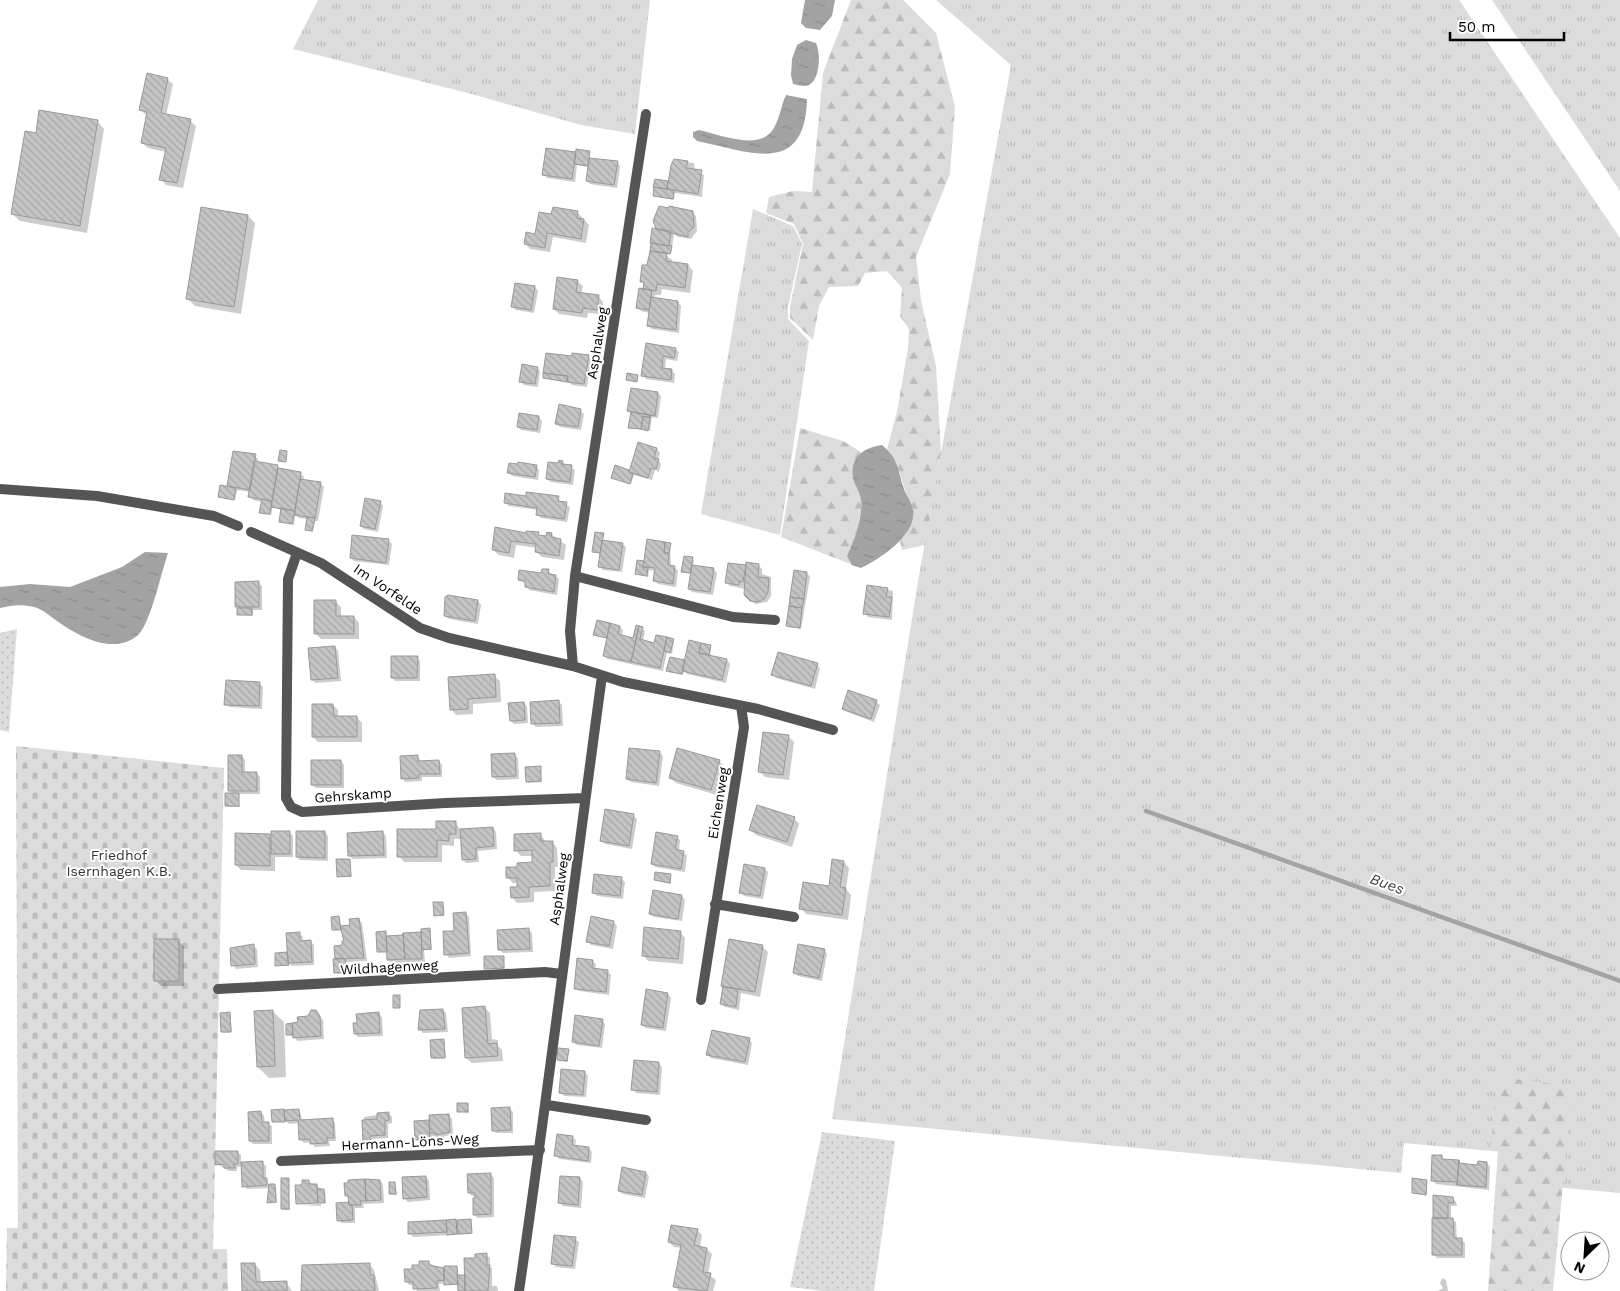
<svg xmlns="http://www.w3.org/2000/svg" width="1620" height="1291" viewBox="0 0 1620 1291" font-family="'Work Sans',sans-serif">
<defs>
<pattern id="grass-tufts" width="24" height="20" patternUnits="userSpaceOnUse" patternTransform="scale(1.25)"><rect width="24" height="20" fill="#dcdcdc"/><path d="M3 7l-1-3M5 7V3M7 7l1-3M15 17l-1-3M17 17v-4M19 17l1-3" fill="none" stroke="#bbb"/></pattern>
<pattern id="forest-firs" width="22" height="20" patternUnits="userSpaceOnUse" patternTransform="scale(1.25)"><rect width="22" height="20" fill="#dcdcdc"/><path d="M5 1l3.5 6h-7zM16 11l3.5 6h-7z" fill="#bbb"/></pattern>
<pattern id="cemetery-stones" width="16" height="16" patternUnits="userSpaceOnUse" patternTransform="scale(1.25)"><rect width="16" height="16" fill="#dcdcdc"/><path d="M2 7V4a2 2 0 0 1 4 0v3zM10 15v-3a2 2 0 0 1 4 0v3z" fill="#bbb"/></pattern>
<pattern id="park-dots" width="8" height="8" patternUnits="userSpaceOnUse" patternTransform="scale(1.25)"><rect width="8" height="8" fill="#dcdcdc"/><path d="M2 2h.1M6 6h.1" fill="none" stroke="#bbb" stroke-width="1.8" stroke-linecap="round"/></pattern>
<pattern id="water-ripples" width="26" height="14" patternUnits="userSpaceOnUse" patternTransform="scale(1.25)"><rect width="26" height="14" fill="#a3a3a3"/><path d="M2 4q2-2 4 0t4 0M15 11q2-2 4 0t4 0" fill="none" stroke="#8b8b8b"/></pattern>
<pattern id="building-back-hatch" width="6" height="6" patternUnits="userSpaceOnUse" patternTransform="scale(1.25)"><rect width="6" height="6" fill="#c4c4c4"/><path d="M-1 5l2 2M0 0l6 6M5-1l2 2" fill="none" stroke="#a7a7a7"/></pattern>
</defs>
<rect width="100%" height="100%" fill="#fff"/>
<path fill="url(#grass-tufts)" d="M318 0H650L635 134 581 125 468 93 293 49Z
M936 0H1459L1620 238V1193L1501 1182 1503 1152 1404 1143 1401 1173 832 1119 918 581 1011 65Z
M1492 0H1620V191Z
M753 209 793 226 802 244 788 307V319L809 341 780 535 701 514Z"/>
<path fill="url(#forest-firs)" d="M851 0H903L936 33 955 107 950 174 916 257 921 300 936 366 941 453 925 545 902 550 900 541 906 534 913 509C903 491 899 460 887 449L897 412 908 348 909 329 900 316 902 288 887 271 865 273 858 286 829 287 819 306 813 340 790 318V307L803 244 794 224 766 213 769 197 793 191 812 192 823 73Z
M800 428 843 441 861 452C847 473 858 478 861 499 863 517 854 540 847 556L853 565 781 537Z
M1497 1077 1572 1086 1553 1291H1488L1498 1151 1491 1149Z"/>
<path fill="url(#cemetery-stones)" d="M16 746 224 768 213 1249H227L228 1291H6L7 1228H18Z"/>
<path fill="url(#park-dots)" d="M17 629 9 732 0 730V633Z
M822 1132 895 1141 874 1291H823L790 1287Z"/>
<path fill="url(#water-ripples)" d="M805 0H835L832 16 820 30 806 28 801 23Z
M806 40 816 43C821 53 820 79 809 85 804 87 798 85 793 84L791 75 792 59 797 45Z
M786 95 807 99C805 177 750 152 697 141L693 137V132L699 130C718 134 756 150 771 132 779 123 781 105 786 95Z
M882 445C898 458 897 467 903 486 905 494 912 502 913 510 917 535 880 559 861 568L852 565 847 556C854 540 863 518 861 500 860 492 855 485 853 478 850 457 863 448 882 445Z
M145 552 168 553C162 570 150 625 138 635 115 655 81 638 60 623 52 618 43 609 34 607 22 604 12 605 0 608V587L30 584 70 587 122 567Z"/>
<path fill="#0003" d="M167 79 173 84 166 116 190 121 196 126 183 188 166 185 161 179 166 152 148 148 142 143 148 116 140 110Z
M97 121 104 129 87 233 20 221 12 214 37 134Z
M589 152 590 159 617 162 620 166 617 188 590 184 587 181 589 167 577 165 575 182 547 178 544 174 575 153Z
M675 161 694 163 695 170 704 175 702 197 675 193 674 200 654 196 668 182 670 184Z
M660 208 692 213 696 216 697 231 691 239 678 237 674 234 671 254H665L672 260V263L688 265 693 271 690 293 662 289 661 295H655L654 299 678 302 681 306 679 333 652 329 648 326 650 313 641 311 637 308 644 290 645 285 641 281 648 267 657 230 656 214Z
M577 212 589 225 586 243 553 237 550 252 530 249 525 243 536 235 552 216Z
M248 216 255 223 241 314 195 306 188 299Z
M577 281 583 286 581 294 598 296 603 302 602 314 588 313 587 318 559 314 554 309Z
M535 287 538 291 534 313 516 310 513 307Z
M648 345 675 349 679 352 677 361 666 359 665 369 672 371 675 374 674 383 646 379 643 375Z
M588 356 591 360 587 387 572 385 564 377 562 378 566 382 544 378 573 358Z
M537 368 540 371 538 387 524 385 520 381Z
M658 393 661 396 658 418 652 417 650 431 631 428 632 414 628 411Z
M580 410 584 414 581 430 560 427 557 424Z
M539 417 542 421 540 433 521 430 518 427Z
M657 449 660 453 658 460 661 464 659 472 655 470 652 480 634 475 631 484 612 478 615 467 630 471Z
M255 456 258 459V463L301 473 304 477 303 480 320 483 324 487 318 521H315L313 532 306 530 308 519 299 518 295 514 294 525 282 522V511L273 506 271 515 262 514V502L253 500 250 497 251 492 237 490 235 500 219 497 231 488 228 486Z
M562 462 575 470 573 485 551 482 547 479Z
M536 466 539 470 538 480 512 476 509 473Z
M527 497 558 498 561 502 570 507 567 522 541 518 537 515 538 510 509 506 505 503Z
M380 502 383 506 378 532 364 529 361 526Z
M496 529 547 538 551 534 566 545 564 560 542 557 536 552 537 548 516 545 514 558 499 555 493 550Z
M603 534V541L622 544 626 547 622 572 603 570 599 566 601 554 594 552Z
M388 540 392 544 389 565 354 561 351 558Z
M670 544 671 566 678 570 676 587 658 584 655 581 656 571 649 570 648 577 636 574 645 563Z
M685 557 694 560 693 566 713 569 717 573 713 595 692 592 689 588 691 574 682 572Z
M729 564 759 566 762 569V574L771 577V596L767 602 755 604 745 594V589L730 586 727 583Z
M548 571 559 579 557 595 529 590 526 584 519 580Z
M807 573 810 577 801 629 788 627Z
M258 583 262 586V610H253V616L239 615 237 607Z
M868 586 893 591 892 620 868 617 865 613Z
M478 601 481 605 478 624 449 619 445 616Z
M336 602 341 607V617H354L359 623V639H321L316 634Z
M620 627 623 630 622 636 634 639 642 628 645 631 643 641 655 644 657 636 674 641 672 654 667 652 663 671 607 659 604 655 608 638 596 635Z
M690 642 711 646 710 657 727 660 730 664 726 683 687 674 684 671 683 675 669 672 686 661Z
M335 647 338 651 341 681 316 683 312 680Z
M417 658 420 661V681H395L392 678Z
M817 665 820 668 815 689 776 678 773 674Z
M494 676 500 681 501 702 473 704V714L456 715 451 709Z
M260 684 263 687 262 709 229 707 226 704Z
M558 701 562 705 563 726 536 727 533 724Z
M876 702 880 705 874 722 847 712 843 709Z
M524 703 527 706 528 723 514 724 511 721Z
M333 705 338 710V717H357L362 723V742H318L313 737Z
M788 736 794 742 789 780 765 777 759 771Z
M659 752 663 756 659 786 631 782 627 779Z
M514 754 518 758 519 779 497 780 493 777Z
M242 756 245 760V773H256L260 777V794H238L240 807H227L226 805 233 794 229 790Z
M418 756 421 762 439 761 442 765V777H422V781L405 782 402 778Z
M341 761 344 765V788H316L312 785Z
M719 761 725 767 717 795 676 783 670 778Z
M540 767 542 782 528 783 527 781Z
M633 815 637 819 632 849 605 844 601 841Z
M794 818 799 824 792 847 756 835 750 830Z
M455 823 461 830 493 828 496 832 497 849 478 851 479 862 466 863 463 859 462 839H454V846L442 845V862H404L399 856Z
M289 832 293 836V857H275V871L241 870 236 865 270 835 272 837Z
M325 832 328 836V861L300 860 297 857Z
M383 833 386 836 387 858 353 859 349 856Z
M540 834 546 842H552L557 848 558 867H555V891L534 892V902L517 903 512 897 519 888V883H513L508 878 518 868 533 864V856H521L515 850Z
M677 837 680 840 679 851 687 855 685 872 655 867 652 864Z
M349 860 352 877H340L338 876Z
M844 862 849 868 846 889 851 895 848 920 806 914 801 908 830 887Z
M765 869 768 872 763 899 744 896 740 892Z
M671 876V884L655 880Z
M622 879 625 882 623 899 597 896 593 892Z
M682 896 685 900 682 921 654 917 650 914Z
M443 903 444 916H436L435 915Z
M466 914 469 917 471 956 449 958 446 954Z
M339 918 341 927 351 926 359 920 362 923 367 961 346 962 347 973 337 974 345 942 343 930H334Z
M614 922 617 926 613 949 591 945 588 941Z
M528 929 532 933 533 952 503 953 499 950Z
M430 930 432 950H424L425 962 392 963 388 960V952L378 951 385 932 387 937 420 933 422 935Z
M680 932 685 938 683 964 648 961 643 955Z
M299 934 303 937V942L310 941 314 945V965L292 966 288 962 289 966H278L276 954 289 953Z
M178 941 184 946V986H161L156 981Z
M253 946 257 949 258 967 236 969 233 965Z
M762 946 768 952 760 997 741 993 739 1010 725 1007 721 1004 722 986Z
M824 950 827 954 822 981 798 976 794 973Z
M503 957 505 969 486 968Z
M592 961 596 964 595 970 607 971 611 975 609 995 579 991 576 988Z
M668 994 671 998 666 1031 645 1028 642 1024Z
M485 1008 490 1013 492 1039 498 1040V1046L502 1050 503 1061 472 1063 466 1058Z
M443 1010 446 1013 448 1032 423 1033 420 1030Z
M272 1011 284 1022 286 1077 269 1078 258 1067Z
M230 1013 232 1032 224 1033 222 1031Z
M379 1014 382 1017 383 1036 358 1037 355 1034Z
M319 1015 323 1020 324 1039 297 1041 294 1036 287 1035Z
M602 1020 605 1024 602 1048 577 1045 573 1042Z
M749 1039 752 1043 748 1065 711 1058 708 1055Z
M444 1040 446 1058 434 1059 433 1058Z
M568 1050V1062L559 1061 558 1059Z
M659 1063 662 1067 660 1095 636 1093 633 1089Z
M585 1072 588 1076 586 1097 564 1096 560 1092Z
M468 1104 469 1113 458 1111Z
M509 1108 513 1112V1133H496L493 1130Z
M298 1110 301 1114 302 1121 332 1120 335 1123 336 1141H329L330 1146 315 1147 311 1142 304 1143 300 1139 299 1123 289 1124 285 1120 286 1122H273L272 1111Z
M261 1112 264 1116 265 1123 272 1126V1144H253L250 1141Z
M388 1113 392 1117V1123L388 1124V1138L372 1139 373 1146H367L364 1143V1117Z
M449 1115 452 1119 453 1135 444 1136V1138L432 1136 433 1142H419L416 1139 415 1122H430Z
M572 1137 576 1140 575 1146 589 1148 592 1152 591 1163 559 1159 556 1155Z
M237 1152 241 1155V1163H262L266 1166V1179L270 1186 276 1187 277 1203 269 1202 270 1188 247 1189 244 1186 243 1166 237 1167V1171H229L217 1164Z
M1442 1157 1446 1161H1459L1462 1165 1478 1166 1487 1163 1490 1167 1489 1190 1436 1184 1432 1180Z
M646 1173 649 1176 645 1198 623 1194 619 1191Z
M491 1175 494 1178V1217L478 1218 474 1215 476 1196H472L469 1193Z
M426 1177 429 1181 430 1200 408 1202 404 1198Z
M580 1178 583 1182 581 1208 563 1206 559 1202Z
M288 1179 290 1210H283L282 1208Z
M308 1181 325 1191 326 1203 324 1201 297 1203Z
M380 1181 383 1184 384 1203 363 1204 364 1208H355V1223H342L338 1220 350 1204V1199L346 1195Z
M1427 1181V1195L1413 1193Z
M395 1183 397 1195H392L390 1194Z
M1434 1197 1453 1198 1456 1202 1457 1206H1451V1219L1456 1222 1457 1239H1461L1465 1243V1258H1437L1434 1255Z
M321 1204V1206L299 1205Z
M470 1220 472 1234 413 1237 409 1233 448 1221Z
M697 1230 702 1235 700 1247 707 1249 712 1254 708 1274 716 1280 713 1291H679L674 1286 682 1248 674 1247 669 1242Z
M575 1239 579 1242 575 1269 556 1267 552 1263Z
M486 1255 490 1258V1267L492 1269V1286H497L498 1291H459V1285H447L445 1283 439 1284 440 1291H417L414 1285H409L406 1281 413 1270 428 1262 439 1269 457 1267 458 1276H466L476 1259Z
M255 1264 260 1270 261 1283 286 1282 292 1291H243Z
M369 1264 374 1270 379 1291H303Z
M1442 1278 1446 1280 1448 1291H1438L1443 1288 1440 1283Z"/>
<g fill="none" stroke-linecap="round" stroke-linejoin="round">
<path stroke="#a3a3a3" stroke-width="4.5" d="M1146 811 1620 981"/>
</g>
<path fill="url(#building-back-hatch)" stroke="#999" d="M147 73 168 78 161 113 191 119 177 183 159 180 166 148 141 143 147 112 139 110Z
M39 110 98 120 80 226 11 214 25 131 36 133Z
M546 148 576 152 572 179 542 175Z
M576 149 590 151 588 166 574 164Z
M589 158 618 161 614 185 586 181Z
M674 159 688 161 686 168 702 170 698 194 667 189 671 165Z
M655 179 668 181 667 189 653 187Z
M654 187 674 190 673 199 653 196Z
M659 206 669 208V206L693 211 694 227 688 232V237L656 229 653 221Z
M201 207 248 215 234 307 186 299Z
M553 207 578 211 577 218 584 219 581 239 547 233 545 248 524 244 526 232 535 234 539 212 551 214Z
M652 228 671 231 669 246 650 243Z
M651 243 672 246 670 254 650 251Z
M650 251 667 253 666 261 688 264 685 288 657 284 656 291 643 289 644 282H640L642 265H647Z
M557 277 578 280 576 292 599 295 597 310 583 308 582 313 553 309Z
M515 283 535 286 531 310 511 307Z
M639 288 652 290 649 310 636 308Z
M651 297 678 301 676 330 647 326Z
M646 343 676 348 674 358 663 356 662 368 672 369 671 380 641 376Z
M546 353 572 356V353L589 355 584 384 567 382 568 376 543 373Z
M522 364 538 367 535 384 519 382Z
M543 373 568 376 567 382 543 378Z
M627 373 638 375 637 382 626 380Z
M631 388 658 392 655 416 627 411Z
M559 404 581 409 578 427 555 424Z
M631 412 651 415 650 418 643 416 641 429 628 428Z
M519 413 539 416 537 430 517 427Z
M643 416 650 418 648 431 641 429Z
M638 442 657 448 654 458 659 459 656 469 651 468 648 478 629 472Z
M280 450 287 451 286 462 278 461Z
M233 451 256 454 250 490 227 486Z
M559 460 563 461 562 464 572 465 570 482 546 479 548 462 558 463Z
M254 461 278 465 272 501 248 497Z
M518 462 537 465 535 477 507 473 509 463 518 464Z
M615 465 629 470V472L633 473 630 484 611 478Z
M278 468 301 472 295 511 271 507Z
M300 479 321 482 315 518 294 515Z
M220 485 236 488 234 500 218 497Z
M526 492 559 496 558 501 567 502 564 519 536 515 537 508 504 503 505 493 526 496Z
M365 498 381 501 375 529 360 526Z
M262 499 272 501 270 514 259 513Z
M281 508 295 511 292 524 279 522Z
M307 517 315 518 312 531 305 530Z
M495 527 526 533V531L539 532 538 535 546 536 547 532 552 533 551 537 561 539 559 556 535 552 536 544 511 541 509 553 492 550Z
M595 532 604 533 600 553 592 552Z
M352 535 389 539 386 563 350 558Z
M647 539 665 542 664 553H669L668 565 675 566 673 584 653 581 655 568 643 567Z
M602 540 623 543 619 570 598 567Z
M665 542 671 543 669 553H664Z
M684 556 693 557 690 573 681 572Z
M637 560 644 561 643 567H648L647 576 635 574Z
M746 562 759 564 758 577 769 578 768 592 764 599 758 602 750 601 744 595Z
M728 563 746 565 743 582 740 581 739 585 725 583Z
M692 565 714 568 710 592 688 589Z
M542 569H549L548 574 556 575 554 592 525 587V581L518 580 519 570 541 573Z
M794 570 807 572 804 599 790 597Z
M259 581V607H235V582Z
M867 585 888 588 886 597H892L889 617 863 614Z
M448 595 478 600 475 621 444 616 445 597Z
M790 597 804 599 802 608 789 606Z
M314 600H336V616H354V634H314Z
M789 606 802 608 800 628 786 626Z
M237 608H252V615H237Z
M597 620 610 623 607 638 593 635Z
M610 623 620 626 618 634 633 638 636 625 639 626 631 662 603 656Z
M639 626 643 627 640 639 654 643 656 635 667 637 660 668 631 662Z
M667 637 674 639 670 653 664 651Z
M689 640 701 643 699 653 727 659 722 680 682 671Z
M701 643 711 645 709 655 699 653Z
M335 646 338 678 311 680 308 648Z
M778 652 818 663 811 686 771 675Z
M391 656H418L417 678H391Z
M670 657 685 660 682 674 666 671Z
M495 674 496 697 468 699V709L450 710 448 677Z
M226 680 260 682 259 706 224 705Z
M848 690 877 700 871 719 842 709Z
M559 700 560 723 531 724 530 702Z
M524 702 525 720 510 721 508 703Z
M312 704H333L334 716H357V737H312Z
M763 732 789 735 783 775 758 772Z
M629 748 660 751 656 783 626 779Z
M677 748 720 760 711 790 669 778Z
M515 753 516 776 492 777 491 754Z
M228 755H242V772H257V791H228Z
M418 755V761L439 760 440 774H419V778L401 779 400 756Z
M311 760H341V785H311Z
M541 766V781L526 782 525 767Z
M225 793H239V806H225Z
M757 805 795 817 787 842 749 830Z
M605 809 634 814 629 846 600 841Z
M436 821H456V834H449V841L437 840V857H397V829H436Z
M493 827 494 846 476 848V859L462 860 460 829Z
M271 831H290V854H271Z
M296 831H325V858L296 857Z
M383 831 384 855 348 856 347 833Z
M656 832 678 836 675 849 684 851 681 869 651 864Z
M235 833 270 834V866L235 865Z
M541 833V841H553V862H550V886L529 887V897L511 898 510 887H517V878H506V867H517V863L532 862V850L514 851V834Z
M336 859H350L351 876 337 877Z
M832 859 844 861 840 887 846 888 842 915 799 909 803 882 829 886Z
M744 864 765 868 760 896 739 893Z
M655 872 671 874 670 883 654 880Z
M594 874 622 877 620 896 592 893Z
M653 890 682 895 678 919 649 914Z
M433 902H443L444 915 434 916Z
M466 912 469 953 444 955 443 931H454L453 913Z
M339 916 341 930H332L331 917Z
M591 916 614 921 609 946 586 942Z
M359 918 364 958 335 959 334 946 342 945V941H344L340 926 350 925 349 919Z
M644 927 681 931 678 959 642 956Z
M430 928 431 949 422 950 421 929Z
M529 928 530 949 498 950 497 930Z
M386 931 387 952H377L376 932Z
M300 932V941L311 940 312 962 288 963 286 933Z
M421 932 422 959H405L403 933Z
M403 933 405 959 387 960 386 936 403 935Z
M154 939H179V981H154Z
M729 939 763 945 755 992 721 986Z
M254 944 255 964 231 966 230 948Z
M798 944 825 949 819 978 793 973Z
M287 952 289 965 275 966V953Z
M484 956H504V968L484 969Z
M343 958 345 960 347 972 334 973 333 959Z
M577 958 593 960 592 968 608 970 606 992 574 989Z
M723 987 738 989 736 1007 720 1004Z
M646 989 668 993 663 1028 641 1025Z
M393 995H400V1008H393Z
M485 1006 488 1044 497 1043 498 1056 465 1058 462 1008Z
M443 1009 445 1029 418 1030 420 1010Z
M273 1010 275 1066 257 1067 254 1011Z
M311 1010H316L320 1016 321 1036 293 1038 292 1023 298 1022 297 1017 308 1016Z
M230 1012 231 1032H221L220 1013Z
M379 1012 380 1033 354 1034 353 1023H357L356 1014Z
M575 1015 603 1019 599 1046 572 1042Z
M292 1023 293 1035H286V1024Z
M712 1030 750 1038 745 1062 706 1055Z
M444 1039 445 1058H431L430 1040Z
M558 1048 569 1049 567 1061 557 1060Z
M634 1060 659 1062 657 1092 631 1090Z
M561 1069 585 1071 583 1095 559 1093Z
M457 1103H468V1112H457Z
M510 1107 511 1130 492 1131 491 1108Z
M284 1109 285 1122H272L271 1110Z
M299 1109 300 1120 333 1118 334 1138H327V1143L310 1144V1139L299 1140 298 1120 285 1121 284 1110Z
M261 1111 262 1122H269V1141H249L248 1112Z
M389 1112V1120L385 1121V1135L370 1136V1143H363L362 1120 377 1119V1113Z
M449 1114 450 1132 436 1135V1133H430L429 1115Z
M429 1120 430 1139 415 1140 414 1121Z
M557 1134 573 1136 572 1145 589 1147 588 1161 554 1156Z
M215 1151H238V1164H234L235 1168H224V1164L215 1165Z
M1432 1155H1442V1159L1459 1160 1457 1185V1182L1431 1181Z
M1459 1160V1163L1477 1165 1478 1161 1487 1162 1486 1187 1457 1185Z
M263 1161V1178H267V1185L242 1187 241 1162Z
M622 1167 646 1172 642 1195 618 1191Z
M491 1173V1214L473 1215V1198H475V1193H468L467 1174Z
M426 1176 427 1197 403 1199 402 1177Z
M560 1176 580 1177 578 1205 558 1203Z
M281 1178H289V1209H281Z
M1412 1178 1427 1180 1426 1195 1412 1193Z
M365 1179 380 1180 381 1200 366 1201Z
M365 1179 366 1201H360L361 1205H349L348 1196H345L344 1183H348V1180Z
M302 1180H309V1184H317L318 1203 296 1204 295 1185H302Z
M389 1182H395L396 1194H389Z
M269 1184H275L276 1202 267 1203Z
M317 1189H324L325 1203H318Z
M1433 1195 1453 1197 1454 1203H1448V1218H1433Z
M349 1202V1205H352L353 1220 337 1221 336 1203Z
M1432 1218H1453L1454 1238H1462V1255H1432Z
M456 1219 457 1234 447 1235 446 1220Z
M471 1219 472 1233 458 1234 457 1220Z
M446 1220 447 1232 408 1234V1222Z
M671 1225 698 1229 694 1245 707 1248 703 1272 711 1273 707 1291 673 1287 681 1245 668 1242Z
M554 1235 576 1237 572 1266 551 1264Z
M487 1253V1265H490L488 1291H465L464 1258H475V1254Z
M419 1261H429V1265L444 1268V1280L437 1281V1288L413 1289V1282H405L404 1269H412V1265H419Z
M241 1263H255L256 1282 287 1281V1291H242Z
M370 1263V1275H374L375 1291H301L302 1265Z
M444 1266H457L458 1284 444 1285Z
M457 1275H465V1291H458Z"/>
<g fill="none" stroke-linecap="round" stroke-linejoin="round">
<path stroke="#555" stroke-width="10" d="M0 489 97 496 214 516 238 526
M251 532 321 563 420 628 449 638 573 666 623 682 758 709 833 730
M297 553 288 579 286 798 291 807 302 812 445 803 585 798
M575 576 733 617 775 620
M573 666 570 631 575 576 646 114
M715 904 794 917
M218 989 545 972 562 974
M701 1000 744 727 741 706
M547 1105 646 1120
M281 1161 540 1150
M519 1291C549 1086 574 881 602 676"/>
</g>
<g text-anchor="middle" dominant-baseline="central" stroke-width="4" stroke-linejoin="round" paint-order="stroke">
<g font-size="14" fill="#000" stroke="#fff">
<text transform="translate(597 343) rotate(-81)">Asphalweg</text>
<text transform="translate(388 589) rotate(34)">Im Vorfelde</text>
<text transform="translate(353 795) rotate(-4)">Gehrskamp</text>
<text transform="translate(718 803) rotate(-81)">Eichenweg</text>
<text transform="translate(559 889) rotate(-82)">Asphalweg</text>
<text transform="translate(389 967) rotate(-3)">Wildhagenweg</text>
<text transform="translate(410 1142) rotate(-3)">Hermann-Löns-Weg</text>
</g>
<g font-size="14" fill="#333" stroke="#fff">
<text x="119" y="855">Friedhof<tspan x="119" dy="16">Isernhagen K.B.</tspan></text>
</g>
<g font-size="15" font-style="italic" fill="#444" stroke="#fff">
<text transform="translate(1387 884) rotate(20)">Bues</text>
</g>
</g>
<g transform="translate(1585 1256) rotate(205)"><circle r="24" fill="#ffffff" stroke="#999999"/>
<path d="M0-4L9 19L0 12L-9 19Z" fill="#000000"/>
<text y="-8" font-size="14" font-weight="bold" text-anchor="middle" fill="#000000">N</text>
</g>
<path d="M1450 32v8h114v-8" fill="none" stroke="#000000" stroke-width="2.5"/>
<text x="1458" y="32" font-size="15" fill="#000000" stroke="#ffffff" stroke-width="4" paint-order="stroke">50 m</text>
</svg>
